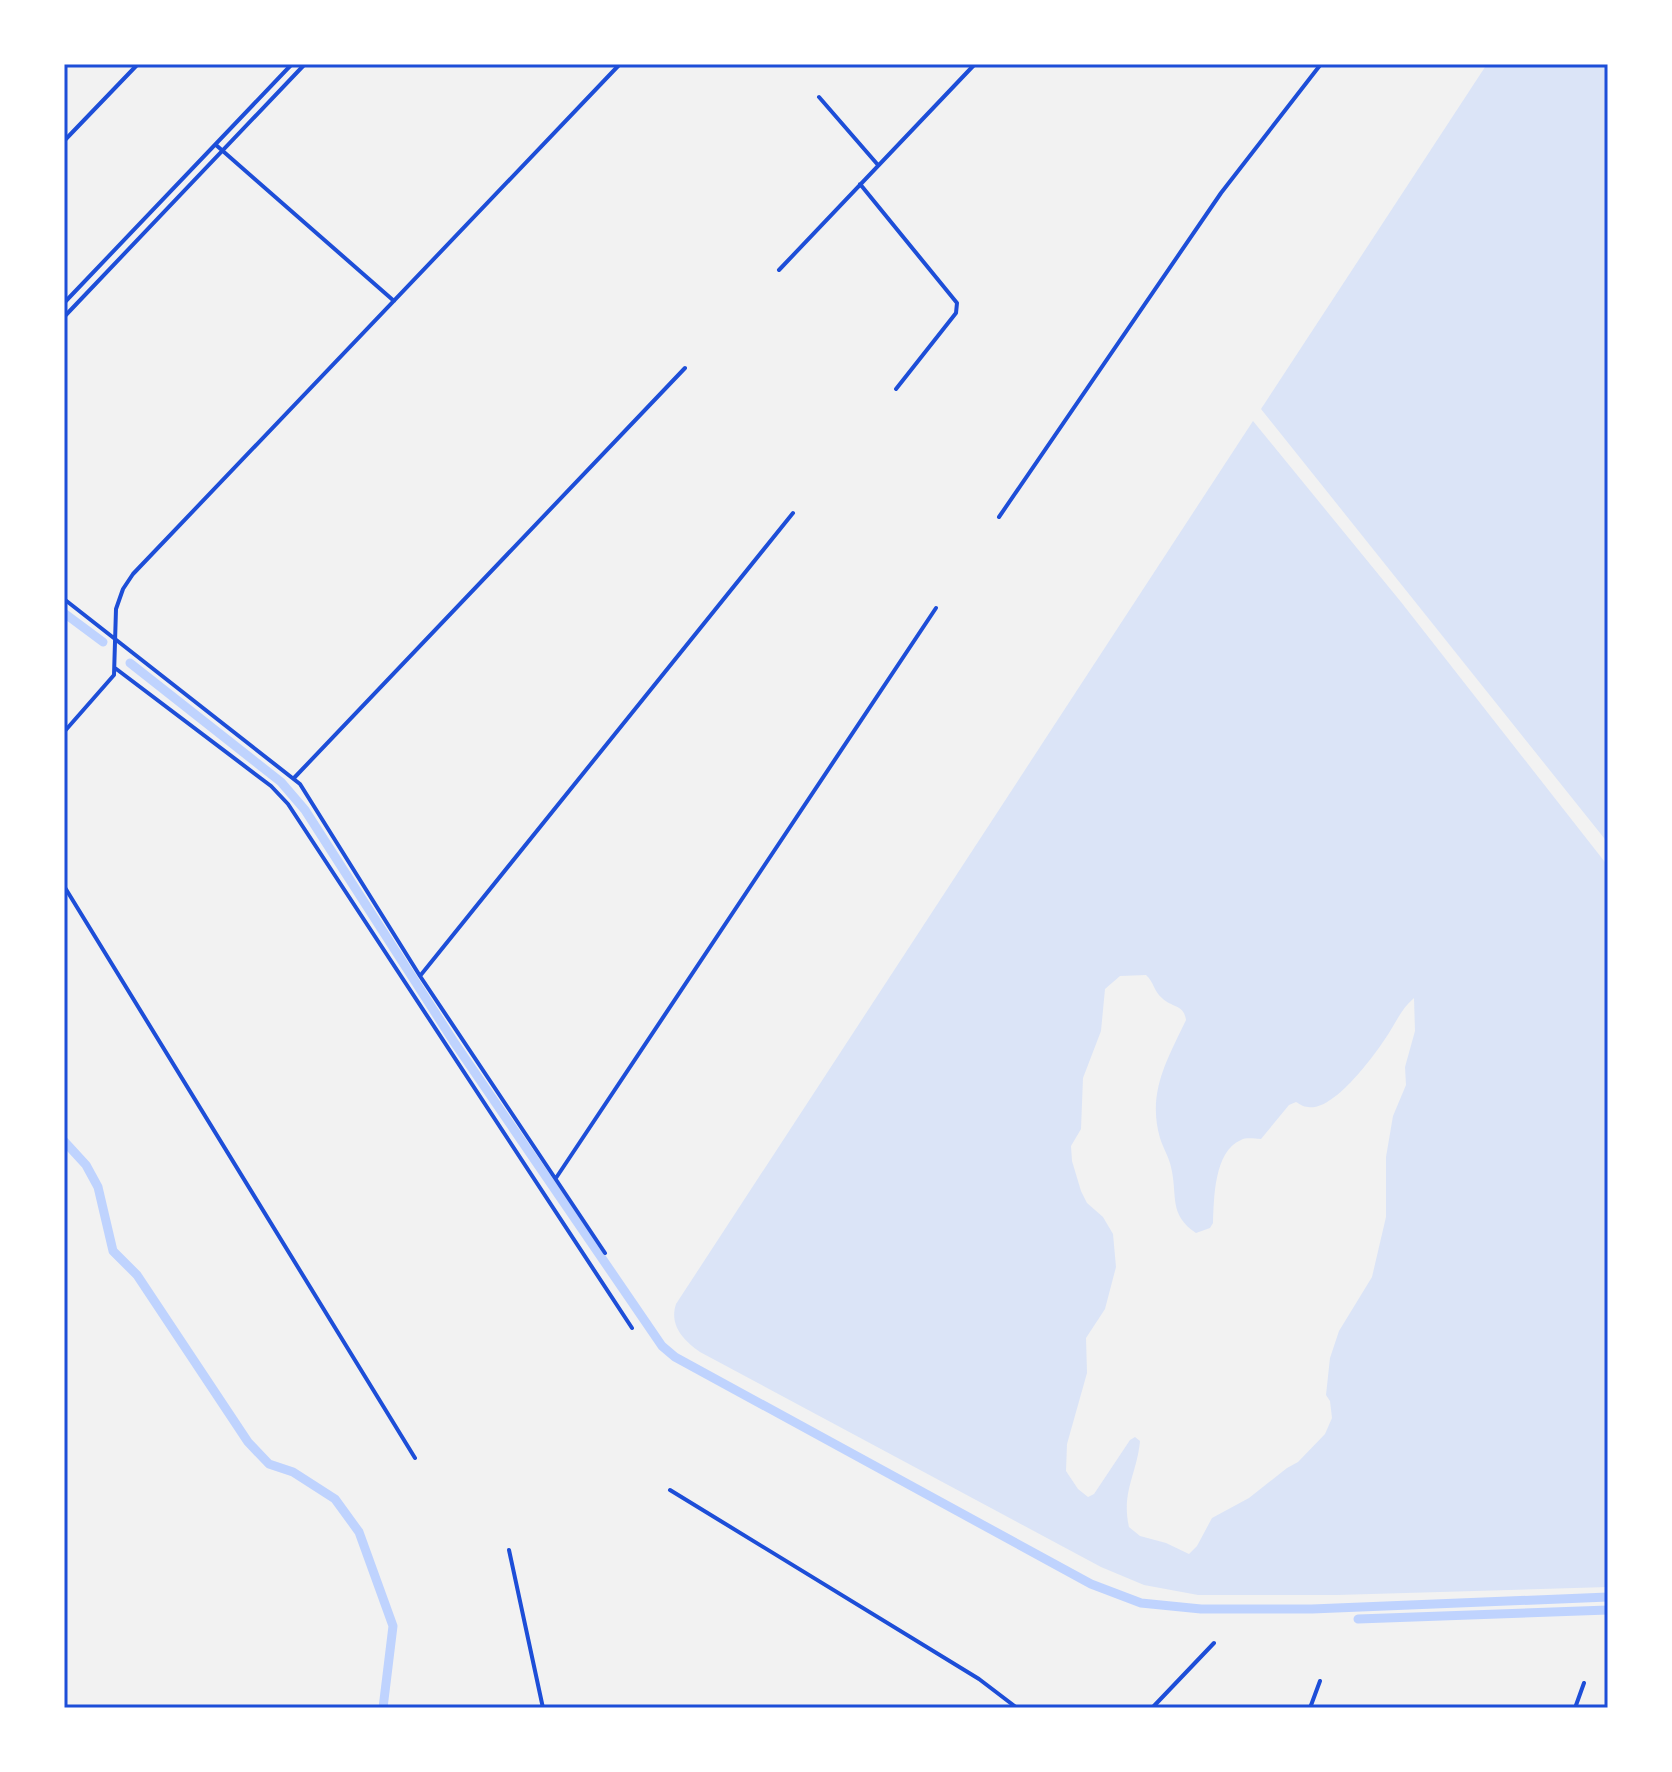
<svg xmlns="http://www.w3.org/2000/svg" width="1672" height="1772" viewBox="0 0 1672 1772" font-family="Georgia,serif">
<rect width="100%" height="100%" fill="#f2f2f2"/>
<path fill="#dbe4f7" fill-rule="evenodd" d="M1487 64H1608V843L1261 409Z
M1253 421 1401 602 1608 866V1587L1337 1595H1198L1144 1585 1101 1567 700 1352C683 1340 669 1325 676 1304ZM1146 975C1154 982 1154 992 1162 998 1172 1008 1184 1004 1186 1020 1167 1060 1147 1093 1160 1138 1163 1148 1169 1157 1171 1167 1178 1196 1168 1214 1196 1233L1210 1228 1213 1223C1214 1199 1214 1151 1241 1140 1247 1137 1254 1139 1261 1139L1289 1105 1296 1102C1300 1104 1303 1107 1308 1107 1333 1112 1373 1057 1385 1039 1395 1025 1400 1010 1414 998L1415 1031 1405 1067 1406 1085 1393 1116 1386 1157V1217L1372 1277 1339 1331 1330 1358 1326 1395 1330 1401 1332 1418 1325 1434 1298 1462 1287 1468 1249 1498 1212 1518 1197 1546 1189 1554 1166 1543 1140 1536 1129 1527C1121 1492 1137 1474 1140 1441L1135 1437 1130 1440 1094 1494 1088 1497 1078 1489 1066 1471 1067 1444 1087 1373 1086 1338 1105 1309 1116 1267 1113 1234 1103 1217 1087 1203 1081 1191 1072 1161 1071 1146 1081 1129 1083 1078 1101 1031 1105 989 1120 976Z"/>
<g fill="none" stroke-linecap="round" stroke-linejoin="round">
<path stroke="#bfd3fe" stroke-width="9" d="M64 613 103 642
M130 663 281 782 305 810 454 1042 662 1346 675 1357 1091 1584 1141 1603 1201 1609H1312L1608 1597
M64 1141 86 1165 98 1187 113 1251 137 1275 248 1442 269 1464 293 1472 335 1499 359 1532 393 1626 383 1708
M1358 1619 1608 1610"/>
<path stroke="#1d4ed8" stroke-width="4" d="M819 97 878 165
M64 141 138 64
M216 145 394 301
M860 184 957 303 956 313 896 389
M779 270 975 64
M64 303 292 64
M64 317 305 64
M999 517 1221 193 1321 64
M64 599 300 784 420 976 605 1253
M115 668 271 786 288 804 632 1328
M64 732 114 675 116 609 123 589 133 574 620 64
M294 778 685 368
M64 886 415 1458
M420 976 793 513
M556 1178 936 608
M670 1490 979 1679 1017 1708
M509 1550 543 1708
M1152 1708 1214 1643
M1310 1708 1320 1681
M1575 1708 1584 1683"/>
</g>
<rect width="1672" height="1772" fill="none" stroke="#ffffff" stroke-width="132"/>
<rect x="66" y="66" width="1540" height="1640" fill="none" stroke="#1d4ed8" stroke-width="3"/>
</svg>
